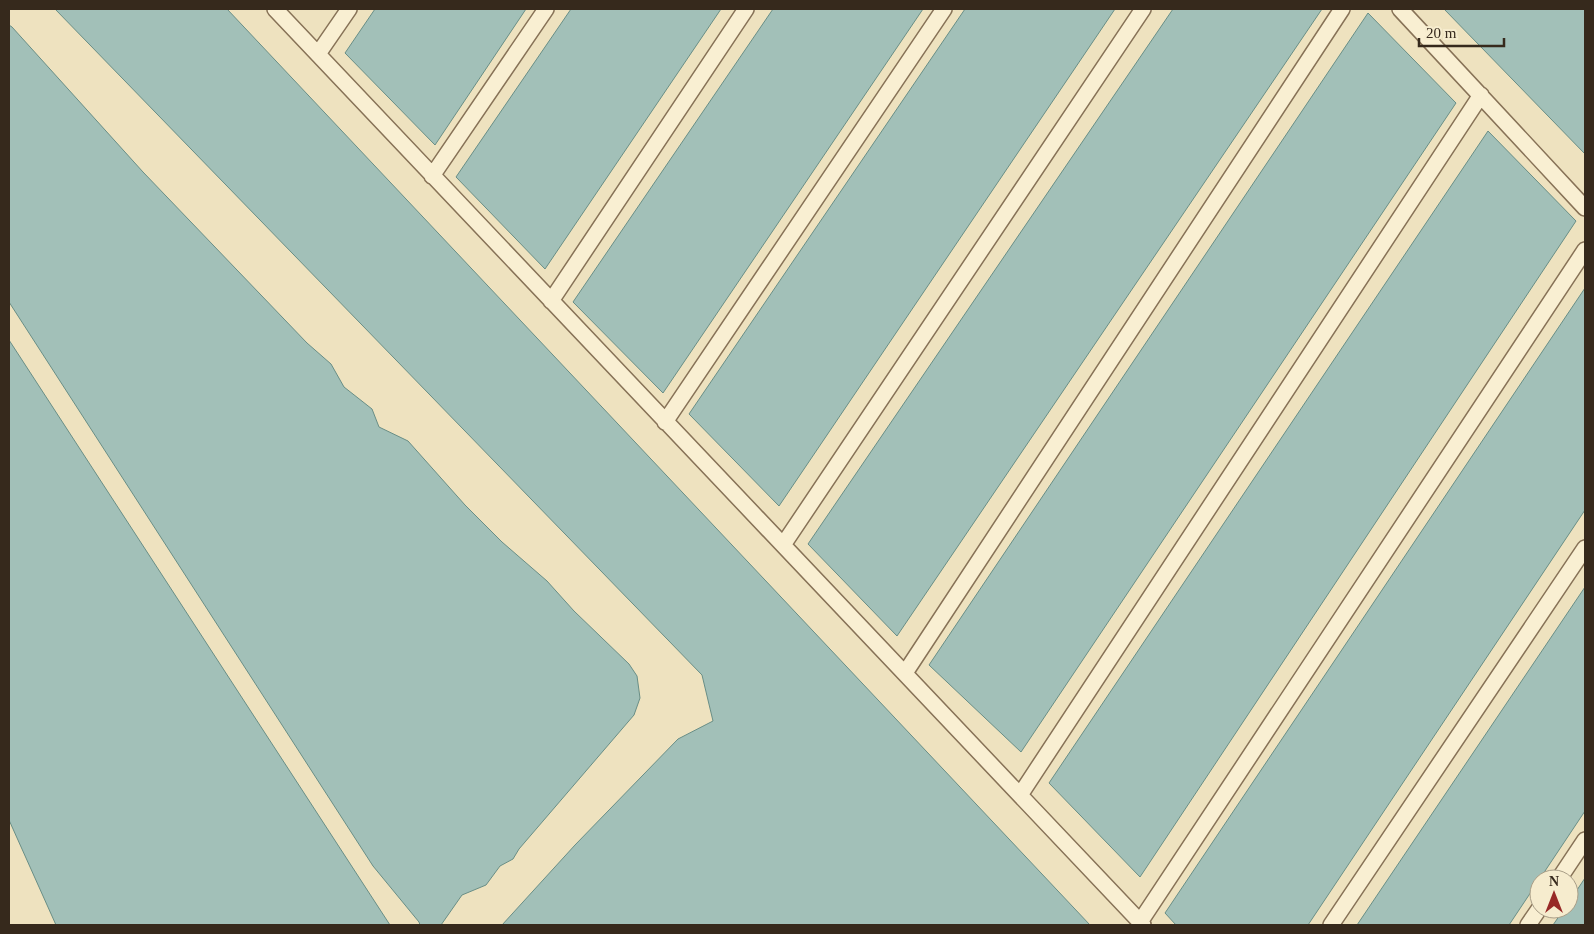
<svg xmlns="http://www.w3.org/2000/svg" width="1594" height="934" viewBox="0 0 1594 934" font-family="Georgia,serif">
<rect width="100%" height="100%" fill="#eee2bf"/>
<path fill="#a2c0b8" stroke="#698e86" d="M55 9H227L1090 925H502L575 845 678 739 713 721 702 675Z
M375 9H526L435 145 345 53Z
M571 9H721L545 269 456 177Z
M773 9H923L663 393 573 302Z
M965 9H1115L779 506 689 414Z
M1173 9H1322L897 636 808 544Z
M1444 9H1585V154Z
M1368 13 1456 103 1021 752 929 665Z
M9 25 12 27 143 172 307 343 331 364 344 387 372 409 379 427 408 441 465 505 502 542 547 581 574 611 629 664 637 676 640 698 634 715 519 849 513 859 500 866 486 885 462 895 441 925H420L419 922 373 866 9 302Z
M1488 131 1576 221 1140 877 1049 783Z
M1585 288V510L1308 925H1176L1165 913Z
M9 340 390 925H56L9 820Z
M1585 587V811L1509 925H1357Z
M1585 878V925H1553L1564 909H1569V902Z"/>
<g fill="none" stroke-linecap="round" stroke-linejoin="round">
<g stroke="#877257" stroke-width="18">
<path id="lane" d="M275 9 1143 925
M1400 9 1585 208
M318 54 349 9
M432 176 546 9
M551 301 746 9
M665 422 944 9
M783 545 1143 9
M905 673 1342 9
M1020 795 1481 95
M1559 879 1585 840
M1140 922 1585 250
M1331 925 1585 548
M1528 925 1539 909"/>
</g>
<use href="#lane" stroke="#f9efd2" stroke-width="15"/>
</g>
<rect width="1594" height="934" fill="none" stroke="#36291c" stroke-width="20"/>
<g transform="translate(1554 894)"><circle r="24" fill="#f6ecce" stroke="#a99e87"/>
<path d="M0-4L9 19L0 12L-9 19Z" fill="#972926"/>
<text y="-8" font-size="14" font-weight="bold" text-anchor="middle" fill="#36291c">N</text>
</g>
<path d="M1419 38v8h85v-8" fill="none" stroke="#36291c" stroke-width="2.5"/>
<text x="1426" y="38" font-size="15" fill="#36291c" stroke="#f6ecce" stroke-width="4" paint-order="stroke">20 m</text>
</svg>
